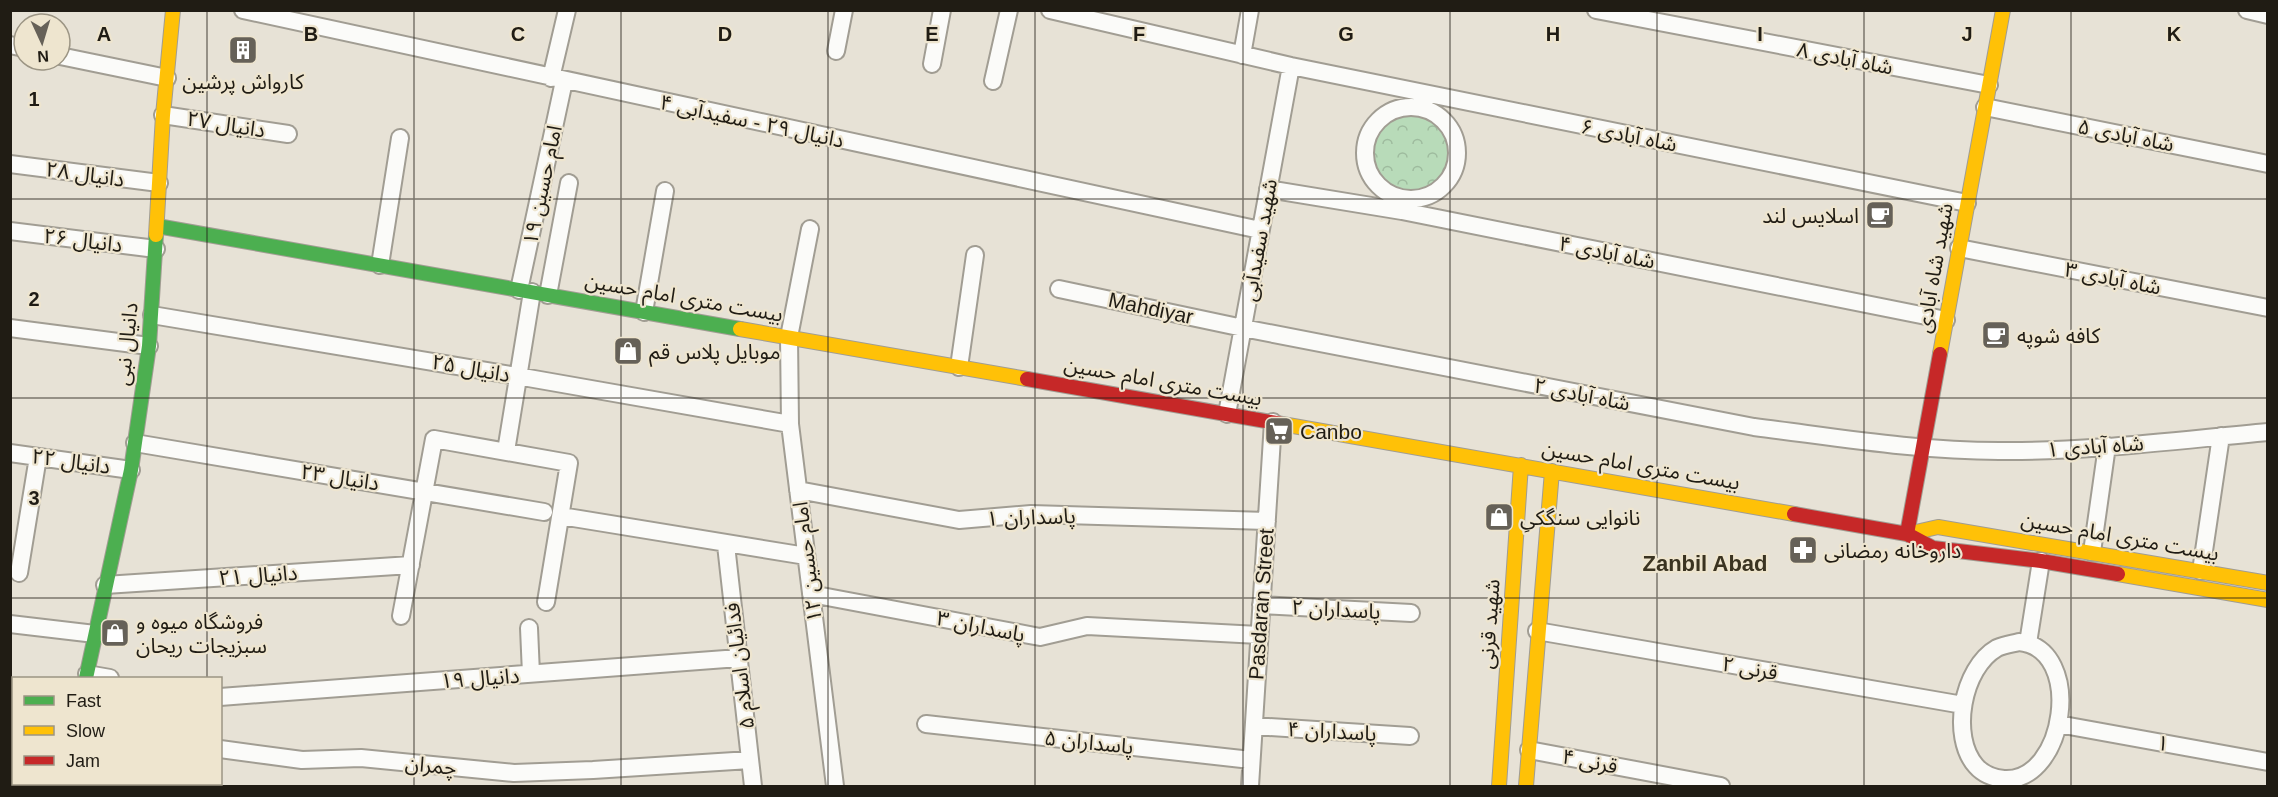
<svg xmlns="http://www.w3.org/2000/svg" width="2278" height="797" viewBox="0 0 2278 797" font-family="Helvetica,'Noto Sans Arabic',sans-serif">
<defs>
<pattern id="forest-crowns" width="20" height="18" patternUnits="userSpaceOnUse" patternTransform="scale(1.5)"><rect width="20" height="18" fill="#b8dbb9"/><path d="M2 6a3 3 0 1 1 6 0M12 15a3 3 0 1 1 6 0" fill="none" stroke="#9ebb9e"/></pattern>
</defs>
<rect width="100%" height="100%" fill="#e7e2d6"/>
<path fill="url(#forest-crowns)" d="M1372 153a40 40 0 1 1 80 0a40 40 0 1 1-80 0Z"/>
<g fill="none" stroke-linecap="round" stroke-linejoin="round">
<g stroke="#a19d93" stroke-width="20">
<path id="street" d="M243 10 1260 230
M1050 10 1291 66 1967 203
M1596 10 1989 85
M2247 10 2268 15
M10 45 24 48
M836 51 844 10
M1242 55 1250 10
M60 56 167 78
M932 64 942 10
M551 78 567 10
M993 81 1009 10
M1985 107 2268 164
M1365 153a46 46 0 1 1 92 0a46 46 0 1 1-92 0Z
M163 115 288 134
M10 164 159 183
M1268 189 1402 211 1946 320
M810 229 789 337 790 424 835 786
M10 231 156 249
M1959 248 2268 308
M380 265 400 138
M1059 289 1243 328 1754 427C1835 437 1917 451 1999 451 2088 452 2179 440 2268 432
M519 290 564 81
M548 295 569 183
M644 312 665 191
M152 315 517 376 790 424
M10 328 149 346
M959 367 975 255
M1227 414 1291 66
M135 443 544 512
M506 451 532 292
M10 453 131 470
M798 490 959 520 1031 514 1267 521
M561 516 806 556
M726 545 753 786
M2092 552 2107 446
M2201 571 2221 436
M19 573 38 457
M105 585 411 565
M811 594 1040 637 1087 626 1259 635
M1261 605 1411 613
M401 616 434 439 569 463 546 602
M10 624 95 634
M529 628 531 674
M1537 631 1963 705
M2019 642C2085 648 2066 783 2004 779 1993 778 1983 774 1976 766 1950 737 1962 668 1997 648 2004 645 2011 644 2019 642Z
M2028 643 2041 561
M87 674 110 678
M220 697 739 658
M926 724 1251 760
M2058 724 2268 762
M1254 726 1410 736
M10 734H14
M220 749 302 760 361 758 514 773 593 770 750 760
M1529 750 1721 786
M198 786V784
M1250 786 1273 422"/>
</g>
<g stroke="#a19d93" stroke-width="16">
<path id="fast" d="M157 226 740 329
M86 678 131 470 149 346 156 235"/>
</g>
<g stroke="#a19d93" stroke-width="16">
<path id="slow" d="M156 235 163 115 173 10
M740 329 1027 379
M1940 354 2003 10
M1282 424 1794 514
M1907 534 1938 527 2268 583
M2118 574 2268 600
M66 784V786
M1499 786 1521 465
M1526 786 1552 471"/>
</g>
<g stroke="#a19d93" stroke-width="16">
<path id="jam" d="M1027 379 1282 424
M1794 514 1907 534 1933 548 2041 561 2118 574
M1907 534 1940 354"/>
</g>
<use href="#street" stroke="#fbfbf9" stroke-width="16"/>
<use href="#fast" stroke="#4caf50" stroke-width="14"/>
<use href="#slow" stroke="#ffc107" stroke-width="14"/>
<use href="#jam" stroke="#c62828" stroke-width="14"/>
</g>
<path fill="none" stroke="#201c14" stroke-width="1.5" stroke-opacity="0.55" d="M207 10V678M414 10V786M621 10V786M828 10V786M1035 10V786M1243 10V786M1450 10V786M1657 10V786M1864 10V786M2071 10V786M10 199H2268M10 398H2268M10 598H2268M207 784V786"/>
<defs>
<g id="building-square" transform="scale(1.5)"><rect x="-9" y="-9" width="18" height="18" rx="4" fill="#666158" stroke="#eee5cf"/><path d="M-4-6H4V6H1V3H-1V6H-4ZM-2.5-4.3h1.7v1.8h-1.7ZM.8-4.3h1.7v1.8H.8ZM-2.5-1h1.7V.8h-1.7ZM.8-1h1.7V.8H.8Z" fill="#fff"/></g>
<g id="cafe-square" transform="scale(1.5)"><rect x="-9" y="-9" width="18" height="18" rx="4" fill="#666158" stroke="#eee5cf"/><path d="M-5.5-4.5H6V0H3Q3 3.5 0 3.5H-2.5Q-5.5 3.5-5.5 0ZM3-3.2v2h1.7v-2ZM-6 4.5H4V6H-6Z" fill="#fff"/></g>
<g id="shop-square" transform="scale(1.5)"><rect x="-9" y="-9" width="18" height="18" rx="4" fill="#666158" stroke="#eee5cf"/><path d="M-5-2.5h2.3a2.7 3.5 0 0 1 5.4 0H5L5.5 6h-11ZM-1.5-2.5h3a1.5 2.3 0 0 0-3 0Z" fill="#fff"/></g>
<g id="supermarket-square" transform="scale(1.5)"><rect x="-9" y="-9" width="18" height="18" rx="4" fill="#666158" stroke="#eee5cf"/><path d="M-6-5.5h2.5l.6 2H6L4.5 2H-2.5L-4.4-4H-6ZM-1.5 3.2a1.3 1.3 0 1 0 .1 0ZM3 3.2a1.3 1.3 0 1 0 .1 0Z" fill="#fff"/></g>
<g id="pharmacy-square" transform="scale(1.5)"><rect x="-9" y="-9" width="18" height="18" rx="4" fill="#666158" stroke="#eee5cf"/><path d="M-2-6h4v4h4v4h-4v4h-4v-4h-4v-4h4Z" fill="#fff"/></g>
</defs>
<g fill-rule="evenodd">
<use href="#building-square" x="243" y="50"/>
<use href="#cafe-square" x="1880" y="215"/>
<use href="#cafe-square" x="1996" y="335"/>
<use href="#shop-square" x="628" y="351"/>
<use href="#supermarket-square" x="1279" y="431"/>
<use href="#shop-square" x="1499" y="517"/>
<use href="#pharmacy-square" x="1803" y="550"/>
<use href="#shop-square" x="115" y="633"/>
</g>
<g text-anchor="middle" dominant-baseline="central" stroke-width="4.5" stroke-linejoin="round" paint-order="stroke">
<g font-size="21" fill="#201c14" stroke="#eee5cf">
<text transform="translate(1845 58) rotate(11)">شاه آبادی ۸</text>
<text transform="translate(752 121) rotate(12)">دانیال ۲۹ - سفیدآبی ۴</text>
<text transform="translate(226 124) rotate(9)">دانیال ۲۷</text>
<text transform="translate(1629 135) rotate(11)">شاه آبادی ۶</text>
<text transform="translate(2126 135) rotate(11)">شاه آبادی ۵</text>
<text transform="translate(85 174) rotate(8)">دانیال ۲۸</text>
<text transform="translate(542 185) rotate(-78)">امام حسین ۱۹</text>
<text transform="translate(83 240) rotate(7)">دانیال ۲۶</text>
<text transform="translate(1259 240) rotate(-80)">شهید سفیدآبی</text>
<text transform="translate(1607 252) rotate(11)">شاه آبادی ۴</text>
<text transform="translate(1934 268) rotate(-80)">شهید شاه آبادی</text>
<text transform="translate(2113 278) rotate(11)">شاه آبادی ۳</text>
<text transform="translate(684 297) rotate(10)">بیست متری امام حسین</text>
<text transform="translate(1151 308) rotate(12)">Mahdiyar</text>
<text transform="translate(126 344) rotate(-84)">دانیال نبی</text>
<text transform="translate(471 368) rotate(10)">دانیال ۲۵</text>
<text transform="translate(1163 381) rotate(10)">بیست متری امام حسین</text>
<text transform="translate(1582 394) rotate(11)">شاه آبادی ۲</text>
<text transform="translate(2095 446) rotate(-4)">شاه آبادی ۱</text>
<text transform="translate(71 461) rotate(8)">دانیال ۲۲</text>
<text transform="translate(1641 465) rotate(10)">بیست متری امام حسین</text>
<text transform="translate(340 477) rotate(9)">دانیال ۲۳</text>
<text transform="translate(1031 517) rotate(-2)">پاسداران ۱</text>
<text transform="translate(2120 536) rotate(10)">بیست متری امام حسین</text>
<text transform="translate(807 562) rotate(-97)">امام حسین ۱۲</text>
<text transform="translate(258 575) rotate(-4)">دانیال ۲۱</text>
<text transform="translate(1261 604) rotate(-86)">Pasdaran Street</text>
<text transform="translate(1336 609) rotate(3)">پاسداران ۲</text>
<text transform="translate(1489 624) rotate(-86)">شهید قرنی</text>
<text transform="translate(981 626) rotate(11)">پاسداران ۳</text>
<text transform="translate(739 666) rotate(-97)">فدائیان اسلام ۵</text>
<text transform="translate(1750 668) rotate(10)">قرنی ۲</text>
<text transform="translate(480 678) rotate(-4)">دانیال ۱۹</text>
<text transform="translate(1332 731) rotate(3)">پاسداران ۴</text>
<text transform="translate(1089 742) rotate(6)">پاسداران ۵</text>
<text transform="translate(2163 743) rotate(10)">۱</text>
<text transform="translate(1590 761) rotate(11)">قرنی ۴</text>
<text transform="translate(431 765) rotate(6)">چمران</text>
</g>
<g font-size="21" fill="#201c14" stroke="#eee5cf" text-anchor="start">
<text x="243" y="81" text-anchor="middle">کارواش پرشین</text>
<text x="1859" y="215" text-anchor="end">اسلایس لند</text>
<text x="2017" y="335">کافه شوپه</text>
<text x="649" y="351">موبایل پلاس قم</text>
<text x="1300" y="431">Canbo</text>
<text x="1520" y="517">نانوایی سنگکیِ</text>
<text x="1824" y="550">داروخانه رمضانی</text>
<text x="136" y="621">فروشگاه میوه و<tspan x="136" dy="24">سبزیجات ریحان</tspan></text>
</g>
<g font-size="22" font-weight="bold" fill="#3a3321" stroke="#eee5cf">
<text x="1705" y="563">Zanbil Abad</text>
</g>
</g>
<g font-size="20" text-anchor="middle" font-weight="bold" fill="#201c14" stroke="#eee5cf" stroke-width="4.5" stroke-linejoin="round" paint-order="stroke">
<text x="104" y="41">A</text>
<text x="311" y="41">B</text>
<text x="518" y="41">C</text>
<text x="725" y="41">D</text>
<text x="932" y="41">E</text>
<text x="1139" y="41">F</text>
<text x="1346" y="41">G</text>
<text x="1553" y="41">H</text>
<text x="1760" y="41">I</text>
<text x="1967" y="41">J</text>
<text x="2174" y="41">K</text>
<text x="34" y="106">1</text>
<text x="34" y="306">2</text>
<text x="34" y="505">3</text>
</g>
<rect width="2278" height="797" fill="none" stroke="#201c14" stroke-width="24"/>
<rect x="12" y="677" width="210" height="108" fill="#eee5cf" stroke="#9c9584" stroke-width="1.5"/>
<rect x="24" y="696" width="30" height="9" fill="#4caf50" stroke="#9c9584" stroke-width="1.5"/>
<text x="66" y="707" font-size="18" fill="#201c14">Fast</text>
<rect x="24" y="726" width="30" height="9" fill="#ffc107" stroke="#9c9584" stroke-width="1.5"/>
<text x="66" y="737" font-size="18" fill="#201c14">Slow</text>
<rect x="24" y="756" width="30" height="9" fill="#c62828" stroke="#9c9584" stroke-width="1.5"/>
<text x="66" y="767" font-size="18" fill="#201c14">Jam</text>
<g transform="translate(42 42) rotate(176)"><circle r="28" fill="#eee5cf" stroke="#9c9584" stroke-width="1.5"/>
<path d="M0-4.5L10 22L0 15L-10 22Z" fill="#666158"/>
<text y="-9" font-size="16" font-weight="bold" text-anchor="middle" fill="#201c14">N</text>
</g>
</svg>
